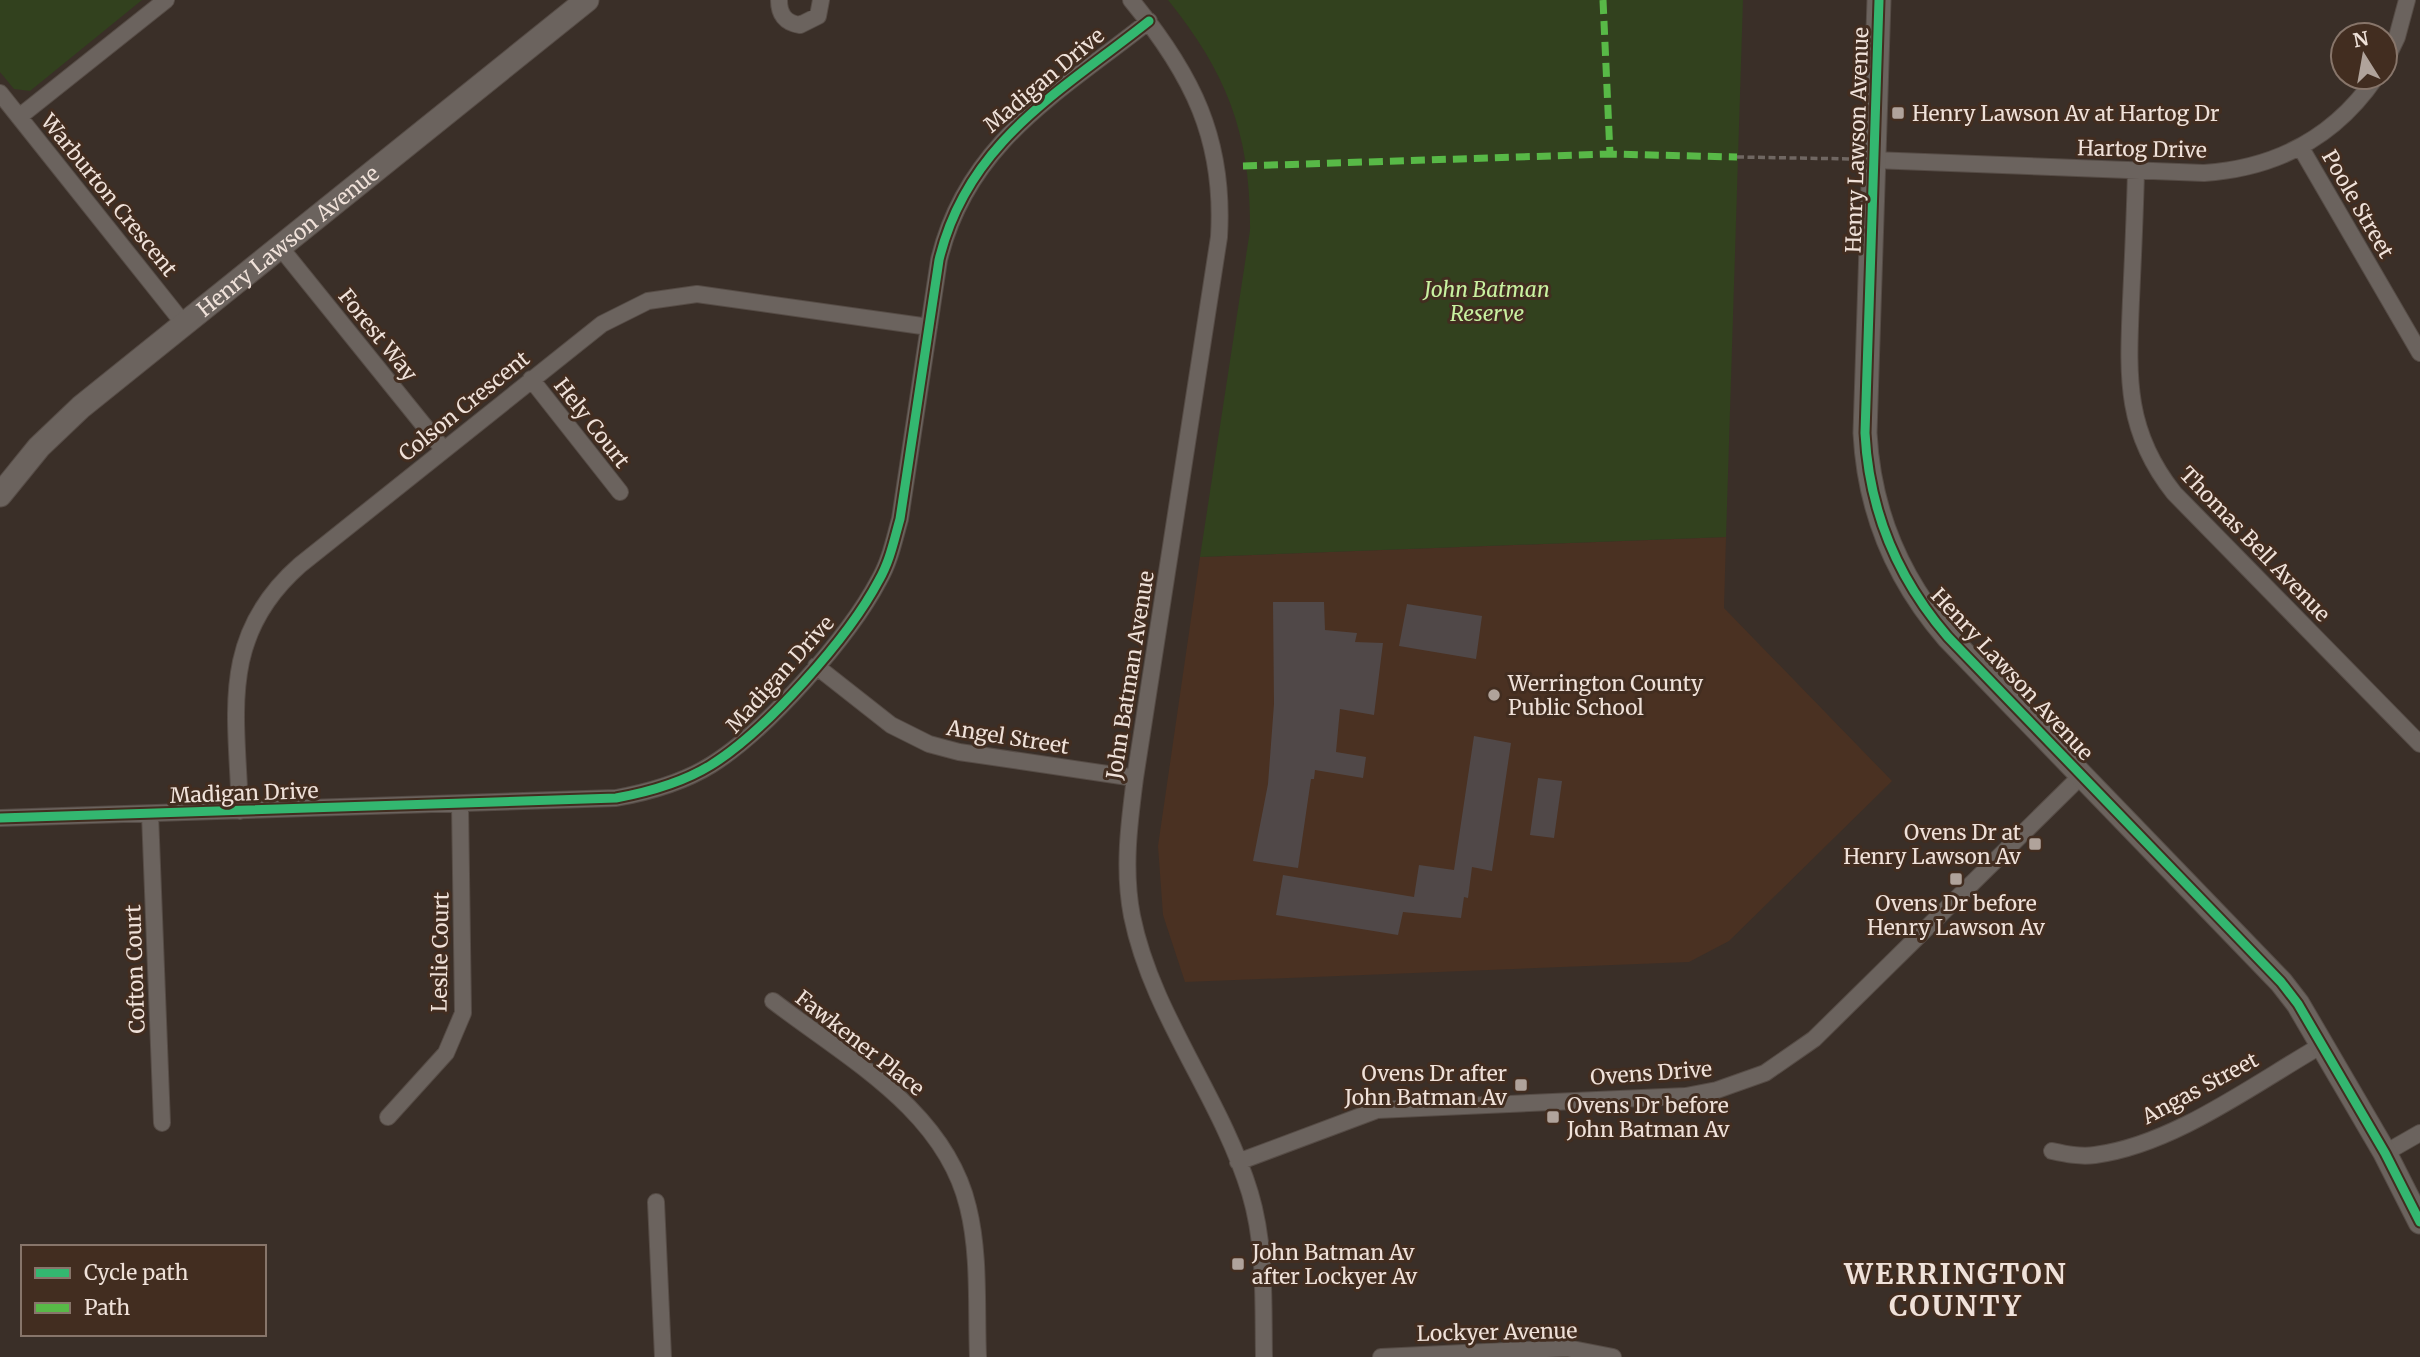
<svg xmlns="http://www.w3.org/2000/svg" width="2420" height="1357" viewBox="0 0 2420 1357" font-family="Merriweather,serif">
<rect width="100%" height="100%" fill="#3a2f28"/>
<path fill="#4a3122" d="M1726 537 1724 608 1892 781 1729 941 1689 962 1185 982 1163 915 1158 846 1200 557Z"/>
<path fill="#32411e" d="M0 0H142L30 91 14 89 0 72Z
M1168 0H1743L1726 537 1200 557 1250 230C1251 135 1227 73 1168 0Z"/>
<path fill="#504848" d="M1273 602H1324L1325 630 1357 633 1355 642 1383 643 1374 715 1340 709 1336 752 1366 757 1363 778 1315 770 1314 779H1311L1298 868 1253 861 1268 784 1274 704Z
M1407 604 1482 616 1476 659 1399 646Z
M1474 736 1511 743 1492 871 1472 867 1468 898 1464 897 1461 918 1403 912 1398 935 1276 915 1283 875 1414 897 1419 865 1454 870Z
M1538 778 1562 781 1554 838 1530 835Z"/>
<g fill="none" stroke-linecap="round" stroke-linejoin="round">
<g stroke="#564c46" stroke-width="18">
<path id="street" d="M779 0C779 14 785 23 800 25L818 16 821 0
M1131 0C1192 74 1225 139 1219 237L1135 778C1129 824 1123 870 1132 916 1152 1015 1221 1097 1250 1193 1266 1246 1263 1303 1264 1357
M2385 62 2397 37 2407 0
M0 93 184 324
M19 117 166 0
M2301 148 2420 353
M1873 160 2204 173C2276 168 2335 137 2376 77
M2136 171C2135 214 2133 257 2131 300 2128 375 2124 430 2174 493L2420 744
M280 247 443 449
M531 379 620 492
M816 666 891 725 929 744 959 752 1135 778
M240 811C237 714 218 637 300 565L602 324 648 301 697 294 929 327
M150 814 162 1123
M0 818 616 798C649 792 682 783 711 765 766 731 849 637 879 580 890 561 894 540 900 519L939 260C967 142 1060 92 1149 21
M773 1001C847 1058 945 1110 968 1207 980 1255 976 1308 978 1357
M388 1117 446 1053 463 1013 460 804
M2052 1151C2066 1154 2080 1157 2095 1155 2173 1145 2254 1084 2322 1045
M2385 1153 2420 1133
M1238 1162 1377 1110 1686 1096 1717 1090 1765 1073 1814 1039 2082 775
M656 1202 663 1357
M1381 1357 1567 1348 1613 1357"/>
</g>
<g stroke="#564c46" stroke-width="25">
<g id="secondary">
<path d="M1879 0 1865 433C1869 511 1897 578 1948 637L2281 982 2298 1004 2385 1153 2420 1222"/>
<path id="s1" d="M0 495 39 447 81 407 587 0"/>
</g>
</g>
<path stroke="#706762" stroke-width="3.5" stroke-dasharray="7 3.5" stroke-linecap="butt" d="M1737 157 1854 159"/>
<use href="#street" stroke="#6b635e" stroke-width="16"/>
<use href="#secondary" stroke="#6b635e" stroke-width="23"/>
<path stroke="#58b947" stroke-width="7" stroke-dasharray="14 7" stroke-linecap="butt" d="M1603 0 1610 154 1737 157
M1243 166 1610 154"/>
<g stroke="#422d20" stroke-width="13">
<path id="cycleway" d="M1879 0 1865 433C1869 511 1897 578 1948 637L2281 982 2298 1004 2385 1153 2420 1222
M0 818 616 798C649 792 682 783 711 765 766 731 849 637 879 580 890 561 894 540 900 519L939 260C967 142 1060 92 1149 21"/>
</g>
<use href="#cycleway" stroke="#33b770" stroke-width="9"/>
</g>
<g fill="#b0a39b" stroke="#422d20" stroke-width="2.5">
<rect x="1891" y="106" width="14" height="14" rx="3.5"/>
<circle cx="1494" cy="695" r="7"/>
<rect x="2028" y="837" width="14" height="14" rx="3.5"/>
<rect x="1949" y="872" width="14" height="14" rx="3.5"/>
<rect x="1514" y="1078" width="14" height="14" rx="3.5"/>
<rect x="1546" y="1110" width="14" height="14" rx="3.5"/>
<rect x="1231" y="1257" width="14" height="14" rx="3.5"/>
</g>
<g text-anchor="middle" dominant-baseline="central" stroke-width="6" stroke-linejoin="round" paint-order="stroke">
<g font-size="21" fill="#efe1d9" stroke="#422d20">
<text transform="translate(1044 80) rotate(-40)">Madigan Drive</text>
<text transform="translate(1857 140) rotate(-88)">Henry Lawson Avenue</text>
<text transform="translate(2142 149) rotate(1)">Hartog Drive</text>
<text transform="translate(109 195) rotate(51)">Warburton Crescent</text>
<text transform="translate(2358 204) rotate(60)">Poole Street</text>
<text stroke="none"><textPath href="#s1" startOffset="385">Henry Lawson Avenue</textPath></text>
<text transform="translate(378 335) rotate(51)">Forest Way</text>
<text transform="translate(464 406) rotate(-39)">Colson Crescent</text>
<text transform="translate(592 423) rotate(52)">Hely Court</text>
<text transform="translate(2255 544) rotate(46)">Thomas Bell Avenue</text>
<text transform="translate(780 674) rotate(-48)">Madigan Drive</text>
<text transform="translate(2012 674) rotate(47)">Henry Lawson Avenue</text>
<text transform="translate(1130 675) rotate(-81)">John Batman Avenue</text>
<text transform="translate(1008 737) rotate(9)">Angel Street</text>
<text transform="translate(244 793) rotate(-2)">Madigan Drive</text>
<text transform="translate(440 952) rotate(-89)">Leslie Court</text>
<text transform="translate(135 969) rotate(-92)">Cofton Court</text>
<text transform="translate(860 1043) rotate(38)">Fawkener Place</text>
<text transform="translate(1651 1073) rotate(-4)">Ovens Drive</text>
<text transform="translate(2200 1088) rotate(-28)">Angas Street</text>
<text transform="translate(1497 1332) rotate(-1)">Lockyer Avenue</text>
</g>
<g font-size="21" fill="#efe1d9" stroke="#422d20" text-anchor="start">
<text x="1912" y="113">Henry Lawson Av at Hartog Dr</text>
<text x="1508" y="683">Werrington County<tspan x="1508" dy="24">Public School</tspan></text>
<text x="2021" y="832" text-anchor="end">Ovens Dr at<tspan x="2021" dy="24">Henry Lawson Av</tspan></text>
<text x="1956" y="903" text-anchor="middle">Ovens Dr before<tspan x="1956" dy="24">Henry Lawson Av</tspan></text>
<text x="1507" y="1073" text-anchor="end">Ovens Dr after<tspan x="1507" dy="24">John Batman Av</tspan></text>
<text x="1567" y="1105">Ovens Dr before<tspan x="1567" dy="24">John Batman Av</tspan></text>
<text x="1252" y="1252">John Batman Av<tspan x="1252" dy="24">after Lockyer Av</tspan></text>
</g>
<g font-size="21" font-style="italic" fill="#c8f1a0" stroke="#422d20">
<text x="1487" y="289">John Batman<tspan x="1487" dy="24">Reserve</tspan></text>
</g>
<g font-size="28" font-weight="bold" letter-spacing="2" fill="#efe1d9" stroke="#422d20">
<text x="1956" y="1274">WERRINGTON<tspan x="1956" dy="32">COUNTY</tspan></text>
</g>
</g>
<rect x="21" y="1245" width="245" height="91" fill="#422d20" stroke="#87756a" stroke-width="2"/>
<rect x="35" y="1268" width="35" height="10" fill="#33b770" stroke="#87756a" stroke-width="2"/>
<text x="84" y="1280" font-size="21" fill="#efe1d9">Cycle path</text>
<rect x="35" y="1303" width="35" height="10" fill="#58b947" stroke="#87756a" stroke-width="2"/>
<text x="84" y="1315" font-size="21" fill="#efe1d9">Path</text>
<g transform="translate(2364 56) rotate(349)"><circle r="33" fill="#422d20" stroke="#87756a" stroke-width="2"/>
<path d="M0-5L12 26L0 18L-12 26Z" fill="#b0a39b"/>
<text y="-10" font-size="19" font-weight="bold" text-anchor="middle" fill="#efe1d9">N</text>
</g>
</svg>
